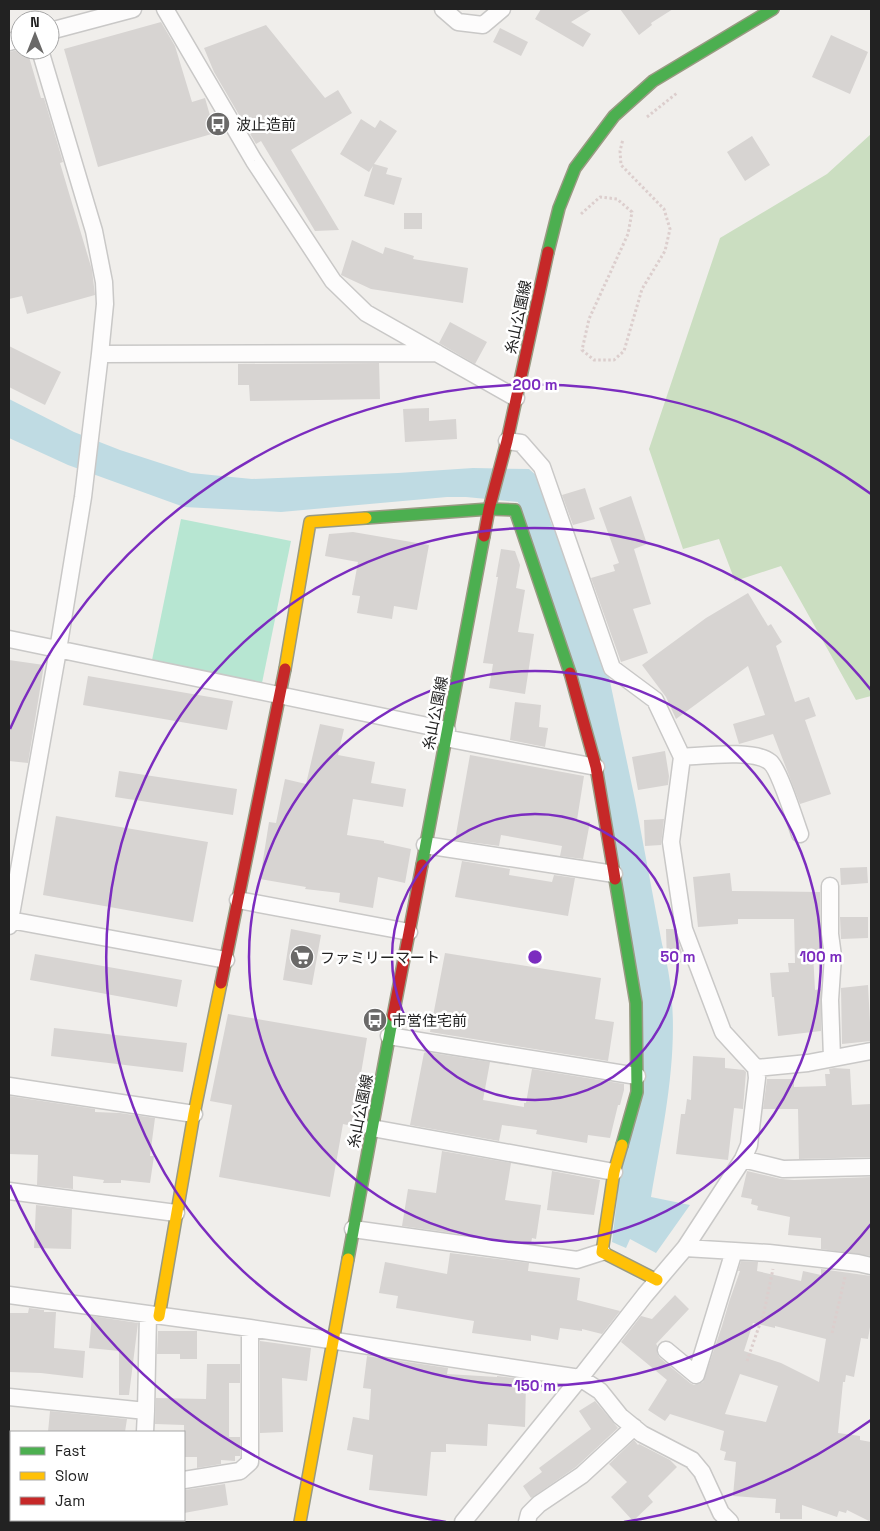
<svg xmlns="http://www.w3.org/2000/svg" width="880" height="1531" viewBox="0 0 880 1531" font-family="'Space Grotesk','Noto Sans JP',sans-serif">
<rect width="100%" height="100%" fill="#f0eeeb"/>
<path fill="#cbdec1" d="M871 134V696L856 700 781 566 735 581 719 539 683 549 649 449 720 238 827 174Z"/>
<path fill="#b7e6d2" d="M181 519 291 541 262 683 152 660Z"/>
<path fill="#bfdbe3" d="M9 399 74 432 120 450 191 473 252 479 398 473 473 468 529 469 537 476 557 517 550 520 578 586 605 658 635 800 662 944C686 1027 665 1115 651 1197L690 1205 656 1253 630 1239 626 1248 612 1242 621 1164 642 1086 621 869 518 502 466 497H447L281 512 184 507 68 465 9 438Z"/>
<path fill="#d7d4d2" fill-rule="evenodd" d="M541 9H592L571 22 591 34 583 47 535 19Z
M620 9H673L651 23 652 25 639 35Z
M161 22 175 46 192 102 205 98 215 133 98 167 64 49Z
M266 25 325 98 338 90 352 113 291 150 339 230 315 231 261 141 256 144 214 72 204 48Z
M500 28 528 42 521 56 493 42Z
M831 35 868 52 850 94 812 77Z
M18 50H27L41 98H44L63 162 60 163 92 270 95 295 27 314 22 296 9 299V52Z
M361 119 375 128 380 120 397 131 374 164 388 168 386 174 402 178 394 205 364 196 373 166 369 172 340 154Z
M752 136 770 165 745 181 727 152Z
M404 213H422V229H404Z
M352 240 383 254 385 247 414 256 413 259 468 268 463 303 371 289 341 275Z
M450 322 487 342 475 364 439 343Z
M9 346 61 372 45 405 9 387Z
M379 363 380 399 250 401 249 385H238V364Z
M429 408V421L456 419 457 439 405 442 403 409Z
M585 488 595 519 573 525 562 495Z
M631 496 647 544 634 549 651 604 633 609 648 653 621 662 591 578 615 571 613 565 619 563 599 508Z
M353 532 429 545 417 610 394 606 392 619 357 613 360 596 352 595 358 562 325 556 329 534Z
M501 549 515 551 520 565 516 588 525 590 518 632 534 634 525 694 489 688 493 664 483 663 498 577H496Z
M748 593 768 626 771 624 782 642 776 646 795 702 809 697 816 716 805 720 831 794 800 804 773 734 739 744 733 724 765 715 748 666 676 719 666 697 642 665 706 618Z
M9 660 44 665 28 763 9 761Z
M88 676 233 701 227 730 83 705Z
M515 702 541 705 539 727 548 728 545 747 510 740Z
M320 724 344 729 338 755 375 762 371 783 406 789 403 807 353 799 347 835 384 841V843L411 849 405 883 378 877 373 908 339 902 340 893 305 889 306 887 260 879 269 822 276 823 285 779 306 784Z
M665 751 669 776 668 785 638 790 632 757Z
M470 755 584 776 577 820 590 822 583 859 560 856 562 846 501 835 499 846 455 840Z
M119 771 237 789 233 815 115 797Z
M56 816 208 842 193 922 43 895Z
M664 819 661 845 645 846 644 820Z
M462 861 510 869 509 875 552 882 554 875 575 878 568 916 455 897Z
M867 867 868 883 841 885 840 868Z
M730 873 732 891 820 892V934L822 953H813L815 990 821 989V1031L778 1036 774 997H772L770 973 789 972 788 963H795L794 919H738V924L698 927 693 877Z
M840 917H868V938L841 939Z
M291 929 321 935 312 985 283 980Z
M666 929H674L685 962 667 963Z
M445 953 601 978 595 1019 614 1022 608 1061 430 1032Z
M35 954 182 980 177 1007 30 980Z
M868 985 871 1041 842 1044 841 988Z
M228 1014 367 1038 352 1126 343 1124 330 1197 219 1177 232 1105 210 1101Z
M54 1028 187 1043 183 1072 51 1056Z
M426 1052 490 1062 483 1100 524 1107V1103H526L532 1069 624 1084V1090L620 1105H618L610 1138 588 1135 587 1143 536 1134 537 1130 502 1125 499 1141 410 1125 424 1053Z
M693 1056 725 1058V1068L744 1070 746 1072 743 1109 734 1108 728 1160 676 1154 681 1114H685L687 1099 691 1100Z
M834 1068 850 1069 852 1105 871 1104V1157L799 1159 798 1109H763L767 1079H794V1087L826 1086 825 1074H830L829 1069Z
M9 1096 95 1109V1112L120 1113 155 1118 150 1156H154L150 1183 121 1180V1183H103L104 1180 73 1176V1189L37 1185 38 1155 9 1154Z
M442 1151 511 1163 505 1200 541 1205 536 1239 532 1238 531 1244 402 1226 408 1189 436 1193Z
M552 1171 600 1180 594 1215 547 1210Z
M747 1171 781 1179 794 1180 871 1177V1256L821 1249V1238L788 1235 790 1217 757 1210 758 1206 751 1204 752 1199 741 1197Z
M36 1205 72 1209 71 1249 34 1248Z
M450 1253 529 1263 528 1271 580 1278 577 1300 620 1311 602 1334 582 1329V1331L560 1328 558 1340 531 1335V1341L472 1333 474 1321 396 1308 398 1296 379 1293 385 1262 447 1274Z
M741 1261 758 1262 757 1271 801 1281 803 1271 821 1275V1269L871 1276V1321L868 1339 861 1338 854 1377 846 1375 845 1382H843L838 1433 860 1436V1440L871 1442V1522L847 1510 846 1513 839 1511 837 1517 802 1505V1519H780V1513H775L776 1499 733 1496 736 1462 724 1460 726 1452 720 1450 724 1431 670 1414 665 1421 648 1410 667 1380 621 1342 641 1316 652 1319 675 1295 689 1309 656 1344 657 1345V1353L660 1358 690 1383 694 1385 703 1382 722 1326 729 1302 740 1271H738ZM753 1323 775 1328V1326L826 1339 819 1382 781 1363 744 1351ZM740 1374 778 1386 766 1422 725 1414Z
M29 1308 44 1310V1312H56L54 1348 85 1351 83 1378 41 1373 9 1372V1313H28Z
M92 1316 138 1323 129 1395H119V1351L89 1348Z
M158 1331H197V1359H180V1354H157Z
M260 1341 311 1348 307 1381 282 1378 283 1432 260 1433Z
M367 1356 448 1368 447 1374 497 1377V1376L523 1379 526 1383 525 1427 488 1424 487 1446 446 1444V1452H431L427 1496 369 1490 373 1455 347 1450 353 1417 369 1420 371 1389 363 1388Z
M207 1364H240V1383H229V1437H240V1456H235V1461L221 1460V1464L197 1468V1457H184V1425L155 1424 156 1398 206 1399Z
M595 1401 618 1428 576 1467 531 1498 523 1486 542 1472 539 1468 591 1429 579 1411Z
M50 1411 127 1419 125 1432H48Z
M634 1440 638 1445 639 1444 670 1460 677 1467 648 1496 653 1502 633 1521 611 1497 627 1482 609 1464Z
M225 1484 228 1505 184 1513V1490Z"/>
<g fill="none" stroke-linecap="round" stroke-linejoin="round">
<g stroke="#c9c8c7" stroke-width="19">
<path id="street" d="M165 9 254 161 333 281 366 313 516 398
M443 9 458 22 483 25 502 9
M50 31 133 9
M9 42 20 39
M40 50 94 231 104 282 105 304 100 354
M9 639 447 730
M445 738 596 767
M682 757C703 756 754 749 770 762 779 769 795 820 800 834
M425 845 614 874
M830 886V934L833 956 830 1000 832 1058
M238 900 409 932
M10 920 226 960
M9 926 58 650 83 497 100 354 437 353
M389 1036 637 1076
M756 1068 808 1063 871 1051
M9 1086 194 1114
M372 1128 614 1172
M743 1159 783 1169 871 1167
M9 1191 176 1213
M353 1229 577 1260 602 1252
M685 1248 769 1253 858 1263 871 1266
M9 1295 250 1328 580 1378 600 1391 620 1416 642 1434 692 1460 702 1472 721 1513 730 1522
M666 1350 696 1375 734 1251
M9 1397 146 1411 145 1432
M146 1411 148 1314
M184 1480 240 1471 250 1462V1328
M9 1491 11 1492
M70 1522 71 1520
M463 1522 580 1378 645 1295 685 1248 743 1159 749 1145 757 1078 756 1068 723 1032 684 929 671 842 682 757 655 700 612 668 542 467 521 443 507 441
M527 1522 529 1514 539 1504 582 1475 634 1427"/>
</g>
<g stroke="#999a82" stroke-width="14">
<path id="fast" d="M548 252 559 208 575 168 614 116 653 81 773 9
M366 518 489 509 515 510 570 673
M422 865 484 536
M615 879 636 1003 637 1092 622 1145
M348 1259 393 1016"/>
</g>
<g stroke="#999a82" stroke-width="14">
<path id="slow" d="M285 669 310 522 366 518
M622 1145 614 1172 602 1252 657 1280
M159 1316 194 1114 221 983
M300 1522 348 1259"/>
</g>
<g stroke="#999a82" stroke-width="14">
<path id="jam" d="M484 536 489 509 507 441 548 252
M570 673 596 767 615 879
M221 983 285 669
M393 1016 422 865"/>
</g>
<path stroke="#dccecd" stroke-width="3" stroke-dasharray="2.5 2.5" stroke-linecap="butt" d="M647 117 677 93
M581 214 600 197 617 199 632 212 628 234 589 319 582 350 594 360H614L624 351 642 289 665 251 670 229 664 209 621 165 620 151 623 139
M832 1333 845 1277
M747 1361 764 1312 773 1269"/>
<use href="#street" stroke="#fdfcfc" stroke-width="16"/>
<use href="#fast" stroke="#4caf50" stroke-width="11"/>
<use href="#slow" stroke="#ffc107" stroke-width="11"/>
<use href="#jam" stroke="#c62828" stroke-width="11"/>
</g>
<g fill="none" stroke="#7b2cbf" stroke-width="2.5">
<circle cx="535" cy="957" r="143"/>
<circle cx="535" cy="957" r="286"/>
<path d="M871 1224A429 429 0 1 1 871 690"/>
<path d="M871 1420A572 572 0 0 1 624 1522M446 1522A572 572 0 0 1 10 1185M10 729A572 572 0 0 1 871 494"/>
</g>
<defs>
<g id="bus-disc" transform="scale(1.25)"><circle r="9.5" fill="#6a6968" stroke="#fff"/><path d="M-5-6H5V4H4V6H2V4H-2V6H-4V4H-5ZM-3.5-4V0h7V-4ZM-3.5 1.2v1.5H-2V1.2ZM2 1.2v1.5H3.5V1.2Z" fill="#fff"/></g>
<g id="supermarket-disc" transform="scale(1.25)"><circle r="9.5" fill="#6a6968" stroke="#fff"/><path d="M-6-5.5h2.5l.6 2H6L4.5 2H-2.5L-4.4-4H-6ZM-1.5 3.2a1.3 1.3 0 1 0 .1 0ZM3 3.2a1.3 1.3 0 1 0 .1 0Z" fill="#fff"/></g>
</defs>
<g fill-rule="evenodd">
<use href="#bus-disc" x="218" y="124"/>
<use href="#supermarket-disc" x="302" y="957"/>
<use href="#bus-disc" x="375" y="1020"/>
</g>
<g text-anchor="middle" dominant-baseline="central" stroke-width="5" stroke-linejoin="round" paint-order="stroke">
<g font-size="15" fill="#222" stroke="#fff" text-anchor="start">
<text x="236" y="124">波止造前</text>
<text x="320" y="957">ファミリーマート</text>
<text x="392" y="1020">市営住宅前</text>
</g>
<g font-size="15" fill="#222" stroke="#fff">
<text transform="translate(518 317) rotate(-78)">糸山公園線</text>
<text transform="translate(435 713) rotate(-79)">糸山公園線</text>
<text transform="translate(360 1111) rotate(-79)">糸山公園線</text>
</g>
</g>
<circle cx="535" cy="957" r="8" fill="#7b2cbf" stroke="#fff" stroke-width="2.5"/>
<g font-size="15" text-anchor="middle" font-weight="bold" fill="#7b2cbf" stroke="#fff" stroke-width="5" stroke-linejoin="round" paint-order="stroke">
<text x="535" y="390">200 m</text>
<text x="678" y="962">50 m</text>
<text x="821" y="962">100 m</text>
<text x="535" y="1391">150 m</text>
</g>
<rect width="880" height="1531" fill="none" stroke="#222222" stroke-width="20"/>
<rect x="10" y="1431" width="175" height="90" fill="#ffffff" stroke="#a7a7a7"/>
<rect x="20" y="1447" width="25" height="8" fill="#4caf50" stroke="#a7a7a7"/>
<text x="55" y="1456" font-size="15" fill="#222222">Fast</text>
<rect x="20" y="1472" width="25" height="8" fill="#ffc107" stroke="#a7a7a7"/>
<text x="55" y="1481" font-size="15" fill="#222222">Slow</text>
<rect x="20" y="1497" width="25" height="8" fill="#c62828" stroke="#a7a7a7"/>
<text x="55" y="1506" font-size="15" fill="#222222">Jam</text>
<g transform="translate(35 35)"><circle r="24" fill="#ffffff" stroke="#a7a7a7"/>
<path d="M0-4L9 19L0 12L-9 19Z" fill="#6a6968"/>
<text y="-8" font-size="14" font-weight="bold" text-anchor="middle" fill="#222222">N</text>
</g>
</svg>
